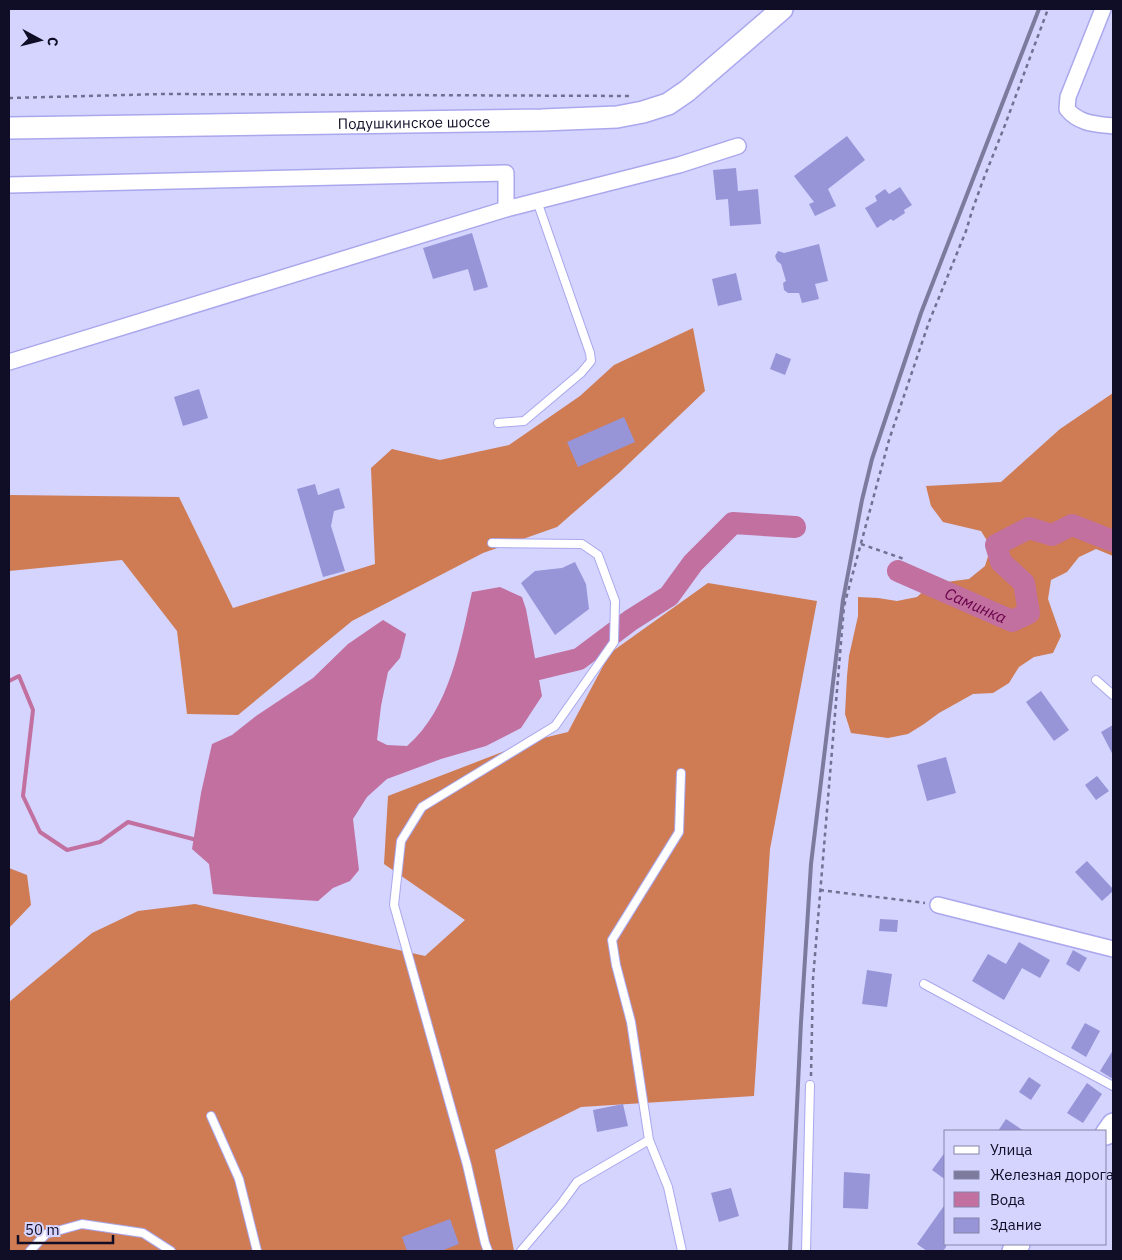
<svg xmlns="http://www.w3.org/2000/svg" width="1122" height="1260" viewBox="0 0 1122 1260" font-family="'IBM Plex Sans',sans-serif">
<rect width="100%" height="100%" fill="#d4d4ff"/>
<path fill="#cf7b53" d="M693 328 705 391 619 473 557 527 483 553 352 621 238 715 187 714 177 631 122 560 9 571V495L179 497 233 608 375 564 371 468 392 449 440 460 509 445 580 396 614 365Z
M1113 393V556L1096 549 1079 557 1067 572 1051 580 1048 599 1061 636 1053 653 1034 657 1019 667 1009 683 993 693 973 694 939 713 924 724 908 734 888 738 851 733 845 714 847 676 849 656 858 616V597L878 598 897 601 917 597 931 584 969 579 985 566 991 547 981 531 943 522 931 506 926 486 1001 482 1060 429Z
M708 583 817 601 770 849 754 1096 581 1107 495 1150 514 1251H9V1002L92 933 138 911 195 904 425 956 465 920 384 864 388 796 531 741 568 732 610 653Z
M9 868 27 875 31 905 9 928Z"/>
<path fill="#c2709f" d="M500 587 522 597 526 609 542 696 521 728 486 746 441 759 387 779 367 797 353 819 359 870 350 881 333 888 318 901 253 897 213 894 209 864 192 849 201 793 212 744 232 735 256 716 313 678 348 644 383 620 406 634 400 658 388 672 381 706 377 740 387 745 407 746C450 709 460 645 472 592Z"/>
<g fill="none" stroke-linecap="round" stroke-linejoin="round">
<path stroke="#c2709f" stroke-width="4" d="M9 681 19 676 33 710 23 796 40 832 67 850 100 842 128 822 193 839"/>
<g stroke="#c2709f" stroke-width="22">
<path id="s1" d="M898 571 1012 621 1029 613 1024 583 1001 562 996 545 1029 528 1052 535 1072 525 1113 541"/>
<path d="M538 669 579 659 631 620 669 596 693 563 733 523 795 527"/>
</g>
</g>
<path fill="#9794d8" d="M847 136 865 160 828 189 836 206 815 216 809 204 814 202 794 176Z
M736 168 738 191 758 189 761 224 730 226 728 199 716 200 713 170Z
M900 187 912 205 904 210 905 213 893 221 891 219 877 228 865 208 877 201 875 196 885 189 889 194Z
M472 233 488 287 474 291 468 269 433 279 423 248Z
M819 244 828 281 815 284 819 299 802 303 799 293H788L784 290 783 283 786 281 781 264 777 261 775 256 778 251 784 253Z
M736 273 742 300 718 306 712 279Z
M776 353 791 359 785 375 770 369Z
M199 389 208 418 183 426 174 397Z
M624 417 635 442 578 467 567 442Z
M315 484 318 495 339 488 345 508 334 511 331 526 345 571 323 577 297 489Z
M575 562 586 584 589 609 555 635 521 583 535 571 562 568Z
M1041 691 1069 730 1054 741 1026 702Z
M1113 725V755L1101 732Z
M946 757 956 793 927 801 917 765Z
M1097 776 1109 791 1096 800 1085 785Z
M1087 861 1113 889V891L1102 901 1075 872Z
M880 919 898 920 897 932 879 931Z
M1019 942 1050 960 1040 978 1022 968 1004 1000 972 981 988 954 1006 964Z
M1073 950 1087 958 1079 972 1066 964Z
M867 970 892 974 887 1007 862 1004Z
M1085 1023 1100 1031 1086 1057 1071 1048Z
M1113 1050V1079L1100 1071Z
M1029 1077 1041 1085 1031 1100 1019 1092Z
M1087 1083 1102 1094 1083 1123 1067 1113Z
M623 1104 628 1126 597 1132 593 1110Z
M1006 1119 1024 1131H998Z
M946 1151V1180L932 1170Z
M844 1172 870 1174 868 1209 843 1208Z
M731 1188 739 1216 719 1222 711 1193Z
M946 1203V1247L943 1251H927L917 1244Z
M450 1219 459 1244 441 1251H407L402 1237Z"/>
<g fill="none" stroke-linecap="round" stroke-linejoin="round">
<g stroke="#aaa7ed" stroke-width="10">
<path id="lane" d="M498 423 524 421 581 373 591 361 590 353 537 201
M1096 680 1113 695
M681 773 679 832 612 940 616 965 631 1022 649 1140 668 1187 682 1251
M924 984 1113 1086
M211 1116 239 1179 257 1251
M30 1251 46 1234 82 1224 143 1233 171 1251
M488 1251 485 1243 467 1165 394 905 401 841 422 807 555 726 614 642 615 601 598 555 582 544 492 543
M521 1251 561 1204 577 1182 649 1140
M806 1251 810 1085"/>
</g>
<g stroke="#aaa7ed" stroke-width="18">
<path id="street" d="M1103 9 1068 97 1067 109C1079 124 1096 124 1113 126
M9 185 506 173V209L9 362
M506 209 679 165 738 146
M938 905 1113 949"/>
</g>
<g stroke="#aaa7ed" stroke-width="24">
<g id="secondary">
<path id="s2" d="M9 128 542 120 617 117 643 112 668 104 687 91 782 9"/>
<path d="M1106 1134 1113 1124"/>
<path d="M1013 1251 1019 1244"/>
</g>
</g>
<path stroke="#727092" stroke-width="2.5" stroke-dasharray="4 4" stroke-linecap="butt" d="M9 98 163 94 631 96
M861 544 904 559
M820 890 925 903
M811 1076 813 979 844 606 889 440 929 322 966 231 972 211 982 183 1005 125 1048 9"/>
<use href="#lane" stroke="#fff" stroke-width="8"/>
<use href="#street" stroke="#fff" stroke-width="15"/>
<use href="#secondary" stroke="#fff" stroke-width="21"/>
<path stroke="#7c7a9d" stroke-width="4" d="M790 1251 801 1022 811 864 843 600 862 500 872 459 921 313 1039 9"/>
</g>
<g text-anchor="middle" dominant-baseline="central" stroke-width="4.5" stroke-linejoin="round" paint-order="stroke">
<g font-size="15" fill="#100d26" stroke="#d4d4ff">
<text stroke="none"><textPath href="#s2" startOffset="405">Подушкинское шоссе</textPath></text>
</g>
<g font-size="16" font-style="italic" fill="#68004a" stroke="#d4d4ff">
<text stroke="none"><textPath href="#s1" startOffset="85">Саминка</textPath></text>
</g>
</g>
<rect width="1122" height="1260" fill="none" stroke="#100d26" stroke-width="20"/>
<rect x="944" y="1130" width="162" height="115" fill="#d4d4ff" stroke="#8684a8"/>
<rect x="954" y="1146" width="25" height="8" fill="#ffffff" stroke="#8684a8"/>
<text x="990" y="1155" font-size="15" fill="#100d26">Улица</text>
<rect x="954" y="1171" width="25" height="8" fill="#7c7a9d" stroke="#8684a8"/>
<text x="990" y="1180" font-size="15" fill="#100d26">Железная дорога</text>
<rect x="954" y="1192" width="25" height="15" fill="#c2709f" stroke="#8684a8"/>
<text x="990" y="1205" font-size="15" fill="#100d26">Вода</text>
<rect x="954" y="1218" width="25" height="15" fill="#9794d8" stroke="#8684a8"/>
<text x="990" y="1230" font-size="15" fill="#100d26">Здание</text>
<g transform="translate(40 40) rotate(97)" stroke="#d4d4ff" stroke-width="4" paint-order="stroke">
<path d="M0-4L9 19L0 12L-9 19Z" fill="#100d26"/>
<text y="-8" font-size="14" font-weight="bold" text-anchor="middle" fill="#100d26">С</text>
</g>
<path d="M18 1235v8h95v-8" fill="none" stroke="#100d26" stroke-width="2.5"/>
<text x="25" y="1235" font-size="15" fill="#100d26" stroke="#d4d4ff" stroke-width="4" paint-order="stroke">50 m</text>
</svg>
